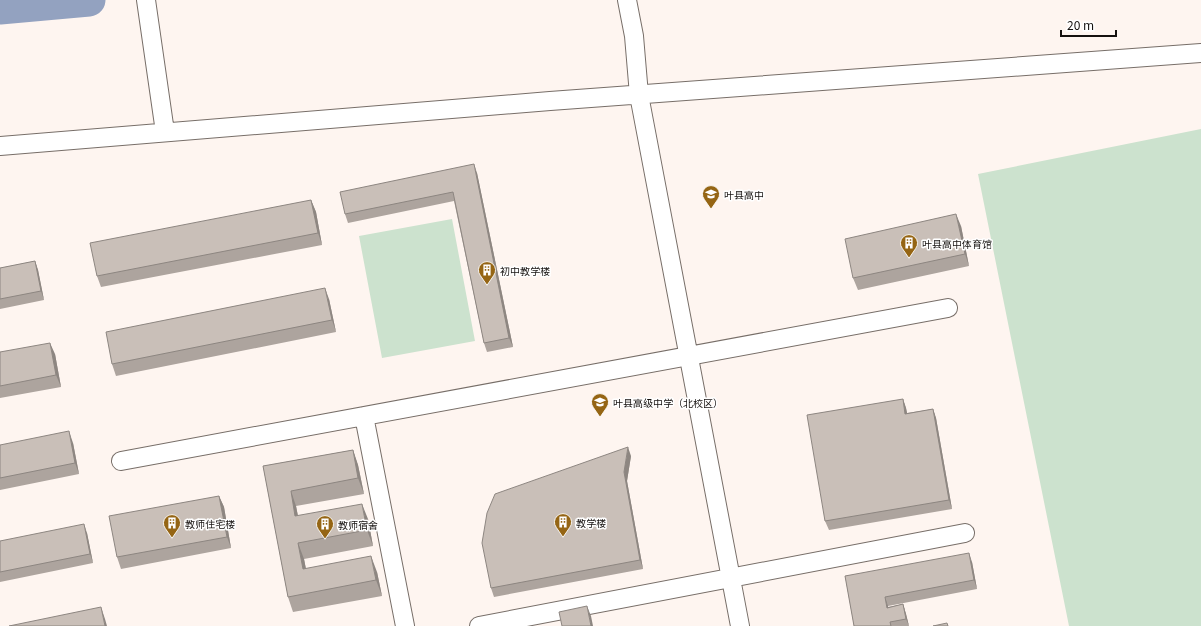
<svg xmlns="http://www.w3.org/2000/svg" width="1201" height="626" viewBox="0 0 1201 626" font-family="Georgia,'Noto Sans SC',serif">
<rect width="100%" height="100%" fill="#fef5f0"/>
<path fill="#cce2ce" d="M1201 129V626H1069L978 174Z
M452 219 475 341 382 358 359 236Z"/>
<g fill="none" stroke-linecap="round" stroke-linejoin="round">
<path stroke="#93a2c0" stroke-width="33" d="M0 8 89 0"/>
<g stroke="#776e68" stroke-width="20">
<path id="minor" d="M146 0 165 132
M627 0 634 36 639 95 740 626
M0 146 550 101 1201 53
M364 416 405 626
M121 461 948 308
M479 626 965 533"/>
</g>
<use href="#minor" stroke="#fff" stroke-width="18"/>
</g>
<path fill="#ada49e" d="M477 173 513 347 487 352 484 343 454 201 348 223 345 214Z
M311 200 316 212 322 245 101 287 97 276Z
M961 226 969 266 858 290 853 278Z
M35 261 38 270 44 300 0 309V268Z
M329 299 336 332 116 376 112 364Z
M0 352 55 354 61 387 0 398Z
M903 399 906 408 907 413 933 409 936 418 952 509 829 530 825 521Z
M73 443 79 474 0 490V445Z
M353 450 358 465 364 494 296 506 298 516 368 519 373 546 304 559 306 569 377 572 382 596 293 612 288 597 263 466Z
M631 456 627 481 643 569 494 597 491 588Z
M219 496 224 507 231 548 121 569 117 557Z
M87 533 93 563 0 582V541Z
M972 562 977 589 888 606V607L903 604 906 614 909 626H854L845 576Z"/>
<path fill="#8d8681" d="M474 164 477 173 513 347 509 338Z
M311 200 316 212 322 245 318 233Z
M956 214 961 226 969 266 965 254Z
M35 261 38 270 44 300 41 291Z
M325 288 329 299 336 332 332 320Z
M50 343 55 354 61 387 56 375Z
M903 399 906 408 909 423 905 414Z
M933 409 936 418 952 509 949 500Z
M69 431 73 443 79 474 75 463Z
M628 447 631 456 627 481 643 569 640 560 624 472Z
M353 450 358 465 364 494 358 478Z
M291 491 296 506 301 532 295 516Z
M219 496 224 507 231 548 227 537Z
M362 504 368 519 373 546 367 530Z
M84 524 87 533 93 563 90 554Z
M298 543 304 559 309 585 303 569Z
M969 553 972 562 977 589 974 580Z
M371 556 377 572 382 596 376 580Z
M885 597 888 606 890 617 887 608Z
M903 604 906 614 909 626 906 619Z
M587 606 591 616 593 626H591Z
M101 607 105 619 107 626H105Z"/>
<path fill="#c9bfb8" stroke="#8d8681" d="M474 164 509 338 484 343 453 192 345 214 340 192Z
M311 200 318 233 97 276 90 243Z
M956 214 965 254 853 278 845 239Z
M35 261 41 291 0 299V268Z
M325 288 332 320 112 364 106 332Z
M50 343 56 375 0 386V352Z
M903 399 905 414 933 409 949 500 825 521 807 415Z
M69 431 75 463 0 478V445Z
M628 447 624 472 640 560 491 588 482 543 487 513 495 494Z
M353 450 358 478 291 491 295 516 362 504 367 530 298 543 303 569 371 556 376 580 288 597 263 466Z
M219 496 227 537 117 557 109 516Z
M84 524 90 554 0 572V541Z
M969 553 974 580 885 597 887 608 903 604 906 619 890 622 891 626H854L845 576Z
M587 606 591 626H562L559 612Z
M101 607 105 626H9Z
M947 623 948 626H933Z"/>
<defs>
<g id="school-pin" transform="scale(0.9)"><path d="M0 17L-7.5 6A9.5 9.5 0 1 1 7.5 6Z" fill="#956514" stroke="#fff"/><path d="M0-5L7-2L0 1L-7-2ZM-4 1L0 2.5L4 1V4Q0 6-4 4Z" fill="#fff"/></g>
<g id="building-pin" transform="scale(0.9)"><path d="M0 17L-7.5 6A9.5 9.5 0 1 1 7.5 6Z" fill="#956514" stroke="#fff"/><path d="M-4-6H4V6H1V3H-1V6H-4ZM-2.5-4.3h1.7v1.8h-1.7ZM.8-4.3h1.7v1.8H.8ZM-2.5-1h1.7V.8h-1.7ZM.8-1h1.7V.8H.8Z" fill="#fff"/></g>
</defs>
<g fill-rule="evenodd">
<use href="#school-pin" x="711" y="194"/>
<use href="#building-pin" x="909" y="243"/>
<use href="#building-pin" x="487" y="270"/>
<use href="#school-pin" x="600" y="402"/>
<use href="#building-pin" x="563" y="522"/>
<use href="#building-pin" x="172" y="523"/>
<use href="#building-pin" x="325" y="524"/>
</g>
<g text-anchor="middle" dominant-baseline="central" stroke-width="3" stroke-linejoin="round" paint-order="stroke">
<g font-size="10" fill="#15110f" stroke="#fff" text-anchor="start">
<text x="724" y="194">叶县高中</text>
<text x="922" y="243">叶县高中体育馆</text>
<text x="500" y="270">初中教学楼</text>
<text x="613" y="402">叶县高级中学（北校区）</text>
<text x="576" y="522">教学楼</text>
<text x="185" y="523">教师住宅楼</text>
<text x="338" y="524">教师宿舍</text>
</g>
</g>
<path d="M1061 30v6h55v-6" fill="none" stroke="#15110f" stroke-width="2"/>
<text x="1067" y="30" font-size="12" fill="#15110f" stroke="#ffffff" stroke-width="3" paint-order="stroke">20 m</text>
</svg>
